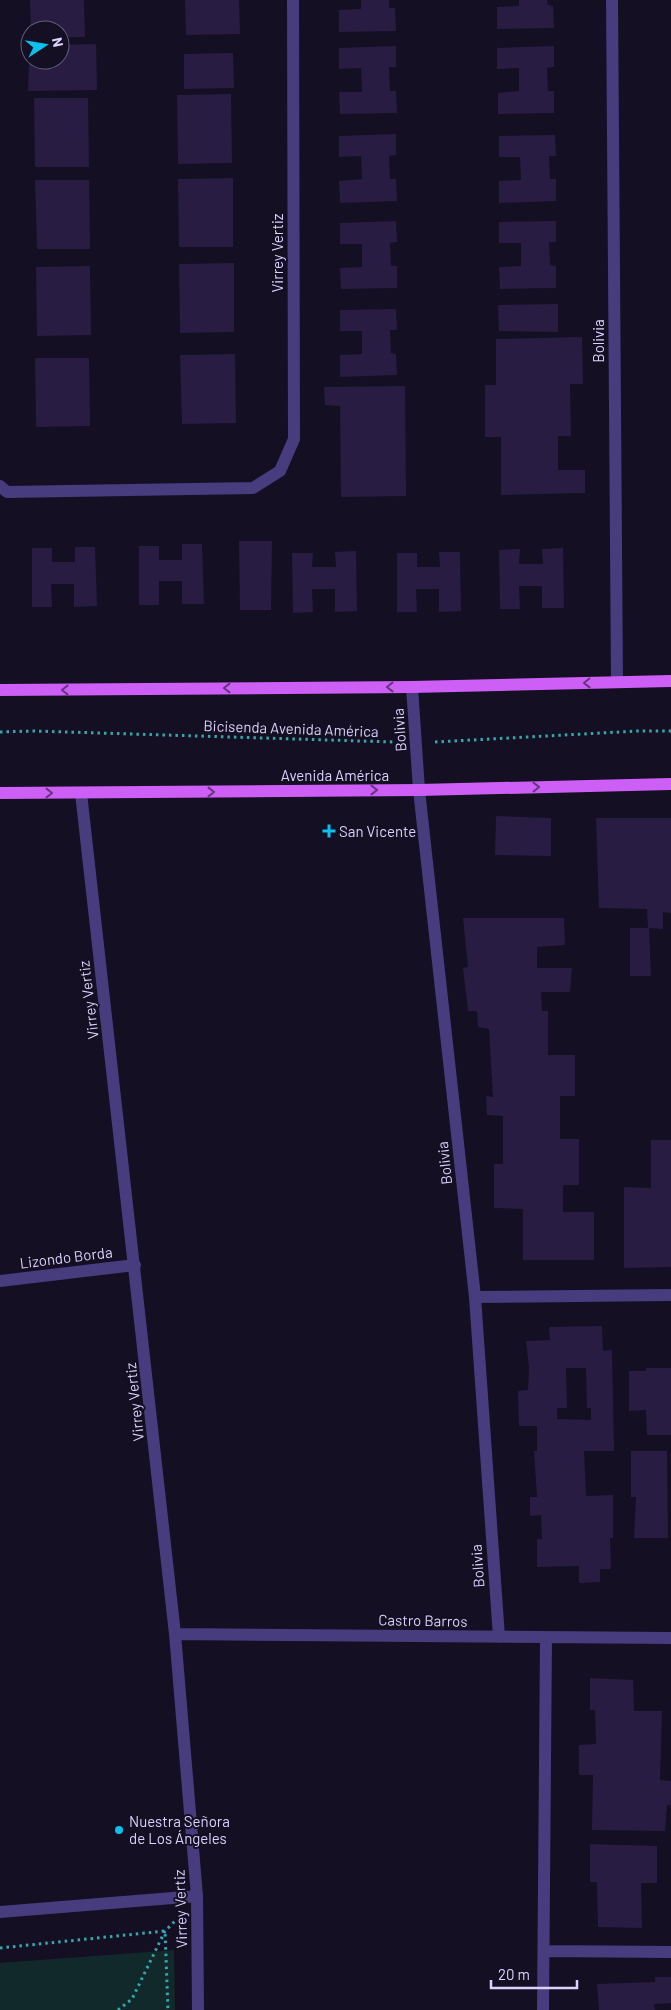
<svg xmlns="http://www.w3.org/2000/svg" width="671" height="2010" viewBox="0 0 671 2010" font-family="Barlow,sans-serif">
<rect width="100%" height="100%" fill="#140f22"/>
<path fill="#12292b" d="M174 1950 175 2010H0V1963Z"/>
<path fill="#281c42" fill-rule="evenodd" d="M30 0H84L85 37H60V30H31Z
M185 0H239L240 34 186 35Z
M361 0H389V8H395L396 31 339 32V10L361 9Z
M519 0H547L548 5 553 6 554 28 497 29V7L519 6Z
M96 44 97 90 28 91 29 60H60V45Z
M396 46V67H389L390 91H396L397 113 340 114 339 92H362L361 68 339 69V48Z
M554 46V67L547 68 548 91H554V113L498 114V93L519 91V68L497 69V48Z
M233 53 234 88 184 89V54Z
M231 94 232 163 178 164 177 95Z
M34 98H88L89 167H35Z
M396 134V155L389 156 390 179H396L397 201 340 203 339 181 362 179 361 156 339 157V136Z
M555 135 556 156H549L550 179H556V201L499 203V181L521 180 520 157H499V136Z
M233 178V247H179L178 179Z
M35 180H89L90 249H37Z
M396 221 397 242 390 243 391 266H397V288L341 289 340 268 362 267V244H340V223Z
M556 221V242H549L550 265 556 266V288L500 289 499 267 521 266V243H499V222Z
M234 263V332L180 333 179 264Z
M90 266 91 335 37 336 36 267Z
M558 304V332L499 331 498 305Z
M396 309 397 330H390L391 353 396 354 397 375 340 377V355L362 354V331H340V310Z
M582 337 583 384H570L571 436H558V470H585V493L501 495V437H485V385H496V339Z
M235 354 236 423 182 424 180 355Z
M35 358H89L90 426 36 427Z
M405 386 406 496 341 497 340 406 325 405 324 387Z
M239 541H272L271 610H240Z
M182 544H202L204 604H182V581H159V605H139V546H159V560H182Z
M75 547H95L97 606 74 607V584H51L52 607H32V548H52V562H75Z
M563 548 564 608H542V586H519L520 609H500L499 550 520 549 519 564H543L542 549Z
M356 551 357 611 335 612V589H312L313 612 293 613 292 553H313L312 567H336L335 552Z
M439 552H460L461 611 439 612V589H416L417 612H397V553H417V567H440Z
M496 816 551 818V856L495 855Z
M596 818H671V913L663 912V929L649 928 651 976H630V928H648L647 909 599 908Z
M463 918H564L565 945 537 947V968H572L570 992H541L542 1011H548V1055H575V1096H560V1139H579V1185H563V1212H594V1260H523V1209L494 1208V1164H503V1116L487 1115 486 1096 493 1097 489 1029 478 1027 477 1011H468L463 968 468 967Z
M651 1140H671V1267L624 1268V1187L651 1188Z
M602 1326 603 1351 612 1350 614 1451H584L586 1496 613 1495V1538H610L611 1569H600V1582L579 1583V1566L537 1567V1539H542L541 1515 530 1516V1497H537L534 1451H537V1426H519L518 1391 528 1390 529 1368 526 1341 550 1340 549 1327ZM566 1368H586L587 1408H591V1420L557 1419V1408H567Z
M646 1368H671V1435H647L646 1410 629 1411V1371H646Z
M631 1451H667L668 1538H634L636 1497H631Z
M590 1678 633 1680 634 1711H662L660 1780 671 1781V1805H667L665 1831 592 1830 593 1775H579V1745L596 1744 595 1710H590Z
M590 1844 657 1846V1883H641L642 1928 598 1927 597 1882H590Z
M655 1977H671V2003L654 2004 655 2010H599L597 1984 655 1982Z"/>
<g fill="none" stroke-linecap="round" stroke-linejoin="round">
<path stroke="#35a8ad" stroke-width="3" stroke-dasharray="2.5 4" stroke-linecap="butt" d="M0 732 34 731 394 742
M435 742 638 731H671
M0 1948 165 1931 168 2010
M118 2010 132 1999 165 1931 177 1919"/>
<path stroke="#463c7e" stroke-width="12" d="M612 0 617 682
M0 486 7 492 253 488 280 471 294 439 293 0
M412 687 419 790 475 1297 499 1637
M81 793 175 1634 197 1896 198 2010
M0 1281 135 1265
M475 1297 671 1295
M175 1634 671 1638
M0 1912 197 1896
M544 1951 670 1952
M543 2010 546 1638"/>
<path stroke="#ce5ff6" stroke-width="12" d="M0 690 412 687 671 681
M0 793 419 790 671 784"/>
</g>
<defs><path id="oneway-chevron" d="M-2-3.5L2.5 0L-2 3.5" fill="none" stroke-width="1.6" stroke-linecap="round" stroke-linejoin="round" transform="scale(1.25)"/></defs>
<g stroke="#683381">
<use href="#oneway-chevron" transform="translate(587 683) rotate(179)"/>
<use href="#oneway-chevron" transform="translate(390 687) rotate(180)"/>
<use href="#oneway-chevron" transform="translate(227 688) rotate(180)"/>
<use href="#oneway-chevron" transform="translate(65 690) rotate(180)"/>
<use href="#oneway-chevron" transform="translate(536 787) rotate(-1)"/>
<use href="#oneway-chevron" transform="translate(374 790)"/>
<use href="#oneway-chevron" transform="translate(211 792)"/>
<use href="#oneway-chevron" transform="translate(49 793)"/>
</g>
<g fill="#0dbfed" stroke="#140f22" stroke-width="2">
<path d="M326.5 823.5h5v5h5v5h-5v5h-5v-5h-5v-5h5z"/>
<circle cx="119" cy="1830" r="5"/>
</g>
<g text-anchor="middle" dominant-baseline="central" stroke-width="4" stroke-linejoin="round" paint-order="stroke">
<g font-size="15" fill="#dbd2fd" stroke="#140f22">
<text transform="translate(277 253) rotate(-90)">Virrey Vertiz</text>
<text transform="translate(598 341) rotate(-90)">Bolivia</text>
<text transform="translate(291 728) rotate(2)">Bicisenda Avenida América</text>
<text transform="translate(399 730) rotate(-94)">Bolivia</text>
<text x="335" y="775">Avenida América</text>
<text transform="translate(88 1000) rotate(-97)">Virrey Vertiz</text>
<text transform="translate(444 1163) rotate(-96)">Bolivia</text>
<text transform="translate(66 1257) rotate(-7)">Lizondo Borda</text>
<text transform="translate(134 1402) rotate(-96)">Virrey Vertiz</text>
<text transform="translate(477 1566) rotate(-94)">Bolivia</text>
<text transform="translate(423 1620) rotate(1)">Castro Barros</text>
<text transform="translate(180 1909) rotate(-92)">Virrey Vertiz</text>
</g>
<g font-size="15" fill="#dbd2fd" stroke="#140f22" text-anchor="start">
<text x="339" y="831">San Vicente</text>
<text x="129" y="1821">Nuestra Señora<tspan x="129" dy="17">de Los Ángeles</tspan></text>
</g>
</g>
<g transform="translate(45 45) rotate(78)"><circle r="24" fill="#140f22" stroke="#645d7a"/>
<path d="M0-4L9 19L0 12L-9 19Z" fill="#0dbfed"/>
<text y="-8" font-size="14" font-weight="bold" text-anchor="middle" fill="#dbd2fd">N</text>
</g>
<path d="M491 1980v8h86v-8" fill="none" stroke="#dbd2fd" stroke-width="2.5"/>
<text x="498" y="1980" font-size="15" fill="#dbd2fd" stroke="#140f22" stroke-width="4" paint-order="stroke">20 m</text>
</svg>
